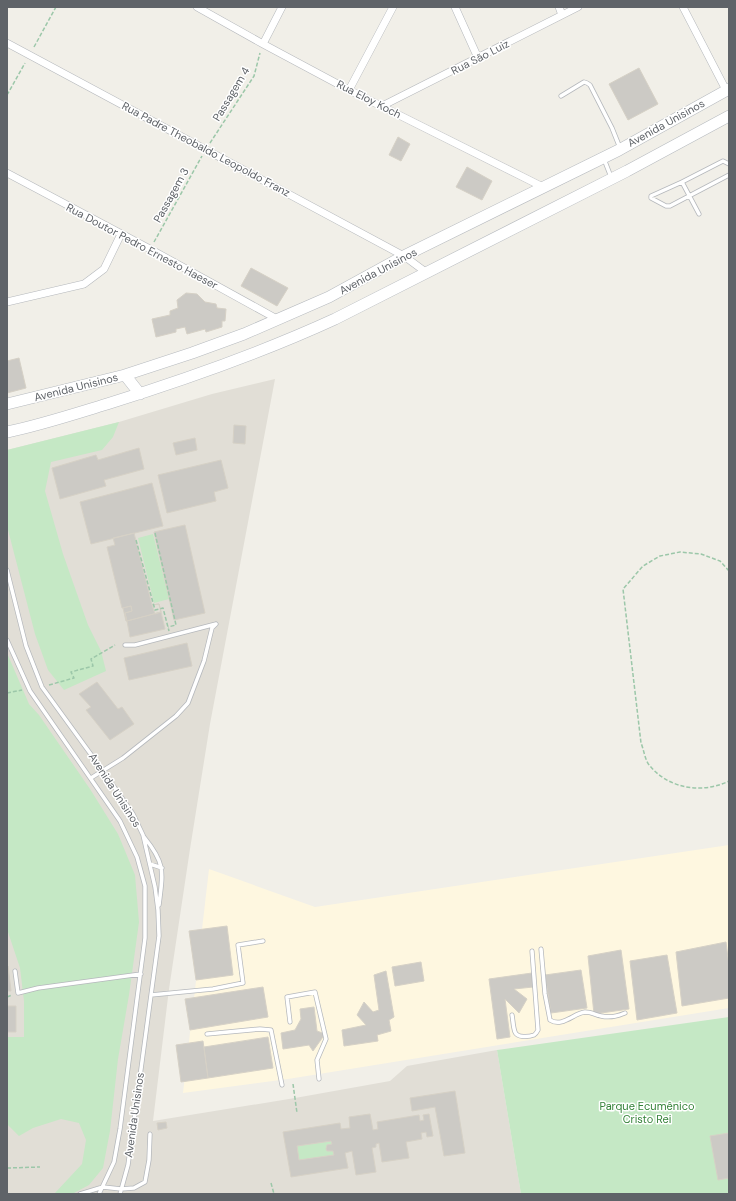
<svg xmlns="http://www.w3.org/2000/svg" width="736" height="1201" viewBox="0 0 736 1201" font-family="'DM Sans',sans-serif">
<rect width="100%" height="100%" fill="#f1efe8"/>
<path fill="#fef7e0" d="M729 845V1008L288 1079 183 1093 209 869 315 907Z"/>
<path fill="#e1ded6" d="M275 379 210 724 190 849 169 989 153 1121 295 1098 390 1081 407 1066 497 1050 521 1194H7V450L119 422 212 394Z"/>
<path fill="#c5e8c5" d="M119 422 113 437 102 450 51 462 45 491 63 554 88 625 101 651 106 671 64 690 48 670 35 634 7 526V450Z
M153 534 169 599 154 603 138 538Z
M7 653 29 704 39 715 90 789 118 834 135 875 139 922 129 995 118 1059 110 1131 103 1168 89 1185 72 1194H54L82 1164 86 1140 79 1123 61 1119 33 1128 19 1136 7 1124V1037H24V1001L20 968 7 929Z
M729 1017V1194H521L497 1050Z
M331 1141 332 1144 327 1145 326 1149 327 1151H333L334 1155 299 1160 297 1146Z"/>
<path fill="#cccac5" stroke="#d6d1c6" fill-rule="evenodd" d="M639 68 658 104 628 120 609 84Z
M398 137 410 144 401 161 389 155Z
M467 167 492 181 482 200 456 187Z
M251 268 288 288 277 306 241 286Z
M186 293 197 294 205 302 216 304 217 308 226 309 225 321H222V327L206 332 205 329 187 334 185 327 176 329V332L156 337 152 319 170 315V311L178 308 177 300Z
M19 358 26 388 7 393V361Z
M234 425 246 426 245 444 233 443Z
M195 438 197 450 176 455 173 443Z
M139 448 144 469 104 480 106 486 60 499 52 468 96 455 98 460Z
M221 460 228 488 214 492 216 501 167 513 158 475Z
M152 483 163 526 91 544 80 502Z
M185 525 205 613 174 620 154 532Z
M134 533 152 605 159 604 161 612 127 621 125 613 132 611 131 606 122 608 107 547 115 545 113 538Z
M159 604 161 612 155 614 152 605Z
M131 606 132 611 125 613 127 621H126L123 608Z
M161 612 165 629 130 637 127 621Z
M187 643 192 666 129 680 124 658Z
M97 682 118 709 122 707 134 724 110 740 86 710 91 707 79 694Z
M227 926 233 975 196 980 189 931Z
M726 942 729 966V998L682 1006 676 952Z
M621 950 629 1009 594 1014 588 956Z
M667 955 677 1013 637 1020 630 961Z
M421 962 424 981 395 986 392 967Z
M7 966H8L11 991H7Z
M581 970 587 1008 551 1013 545 975Z
M386 971 394 1017 389 1020 391 1031 377 1035 378 1041 344 1046 342 1030 366 1025 357 1015 364 1002 373 1012 379 1010 374 975Z
M532 973 533 987 514 989 527 999 519 1013 505 999 510 1037 497 1039 489 979Z
M263 987 268 1017 190 1030 185 999Z
M7 1006H16V1032H7Z
M314 1007 317 1031 325 1034 313 1051 309 1045 283 1049 281 1033 295 1030 301 1019 300 1009Z
M268 1037 273 1068 208 1078 204 1047Z
M203 1041 208 1078 181 1082 176 1045Z
M455 1091 465 1153 444 1156 435 1107 412 1111 410 1098Z
M370 1114 373 1130 378 1129 377 1122 419 1115 420 1121 424 1120 423 1115 429 1114 433 1136 427 1137 426 1132 421 1133 422 1139 406 1142 409 1158 382 1162 379 1143 376 1144V1147L372 1148 376 1172 356 1175 352 1151 345 1153 348 1168 291 1177 283 1132 340 1123 341 1129 350 1128 349 1117ZM331 1141 332 1144 327 1145 326 1149 327 1151H333L334 1155 299 1160 297 1146Z
M166 1122 167 1128 158 1130 157 1123Z
M729 1133V1178L718 1180 710 1136Z"/>
<g fill="none" stroke-linecap="round" stroke-linejoin="round">
<g stroke="#b5b8bc" stroke-width="5">
<path id="lane" d="M561 96 584 82 587 83 590 85 612 128 620 148
M604 159 611 177
M682 182 651 196V198L666 206H670L729 175
M699 214 682 182 723 161 729 164
M7 570 26 646 42 687 103 771 133 814 143 835 155 887 158 910 159 936 128 1165 120 1194
M7 640 30 691 120 821 137 857 145 886V938L120 1129 114 1162 99 1194
M125 645H135L216 624
M91 778 123 758 176 716 188 703 204 661 212 628 216 624
M144 837C166 864 163 872 159 905
M150 864 162 868
M541 949 545 994 550 1020C562 1028 574 1013 585 1012 591 1012 596 1015 601 1016 609 1018 618 1016 625 1013
M15 971 18 993 38 988 141 974
M151 995 213 989 243 983 238 945 263 941
M512 1015C513 1020 513 1027 515 1032 517 1038 529 1037 534 1035 536 1034 537 1032 538 1030L532 951
M290 1022 287 997 315 992 326 1039 317 1060 319 1079
M207 1034 260 1029 271 1030 282 1085
M80 1194 103 1187 121 1189 134 1188 145 1182 149 1160 150 1134"/>
</g>
<g stroke="#b5b8bc" stroke-width="8">
<path id="street" d="M197 7 263 44 349 90 543 187
M455 7 478 58
M559 7 562 15
M683 7 726 90
M7 43 404 256 427 273
M263 44 282 7
M349 90 393 7
M382 106 578 7
M7 173 150 249 277 319
M7 302 84 284 104 269 121 234"/>
</g>
<g stroke="#b6babf" stroke-width="12">
<path id="secondary" d="M125 375 140 394
M7 404 125 375 192 353 244 334 329 297 404 256 619 150 729 89
M7 432C41 425 74 414 107 404 184 380 261 353 335 319L627 171 729 116"/>
</g>
<path stroke="#9cc7a9" stroke-width="1.5" stroke-dasharray="4 2" stroke-linecap="butt" d="M34 47 56 7
M7 95 25 63
M210 143 254 76 260 53
M154 242 202 156
M155 533 176 625 168 627
M136 540 155 610 163 608 169 631
M729 571 720 561 701 554 680 552 660 556 643 566 623 589 641 743C644 750 645 761 650 766 669 789 703 794 729 781
M49 685 74 678 71 672 93 666 91 659 115 645
M7 693 22 690
M7 997 12 995
M293 1084 297 1113
M7 1168 40 1167
M271 1183 274 1194"/>
<use href="#lane" stroke="#fff" stroke-width="3.5"/>
<use href="#street" stroke="#fff" stroke-width="7"/>
<use href="#secondary" stroke="#fff" stroke-width="11"/>
</g>
<g text-anchor="middle" dominant-baseline="central" stroke-width="3" stroke-linejoin="round" paint-order="stroke">
<g font-size="11" fill="#5f6368" stroke="#fff">
<text transform="translate(480 57) rotate(-27)">Rua São Luiz</text>
<text transform="translate(231 94) rotate(-59)">Passagem 4</text>
<text transform="translate(369 99) rotate(27)">Rua Eloy Koch</text>
<text transform="translate(666 123) rotate(-29)">Avenida Unisinos</text>
<text transform="translate(206 149) rotate(28)">Rua Padre Theobaldo Leopoldo Franz</text>
<text transform="translate(171 195) rotate(-61)">Passagem 3</text>
<text transform="translate(142 246) rotate(28)">Rua Doutor Pedro Ernesto Haeser</text>
<text transform="translate(378 271) rotate(-28)">Avenida Unisinos</text>
<text transform="translate(76 387) rotate(-14)">Avenida Unisinos</text>
<text transform="translate(115 790) rotate(57)">Avenida Unisinos</text>
<text transform="translate(134 1115) rotate(-82)">Avenida Unisinos</text>
</g>
<g font-size="11" fill="#348238" stroke="#fff">
<text x="647" y="1106">Parque Ecumênico<tspan x="647" dy="13">Cristo Rei</tspan></text>
</g>
</g>
<rect width="736" height="1201" fill="none" stroke="#5f6368" stroke-width="16"/>
</svg>
